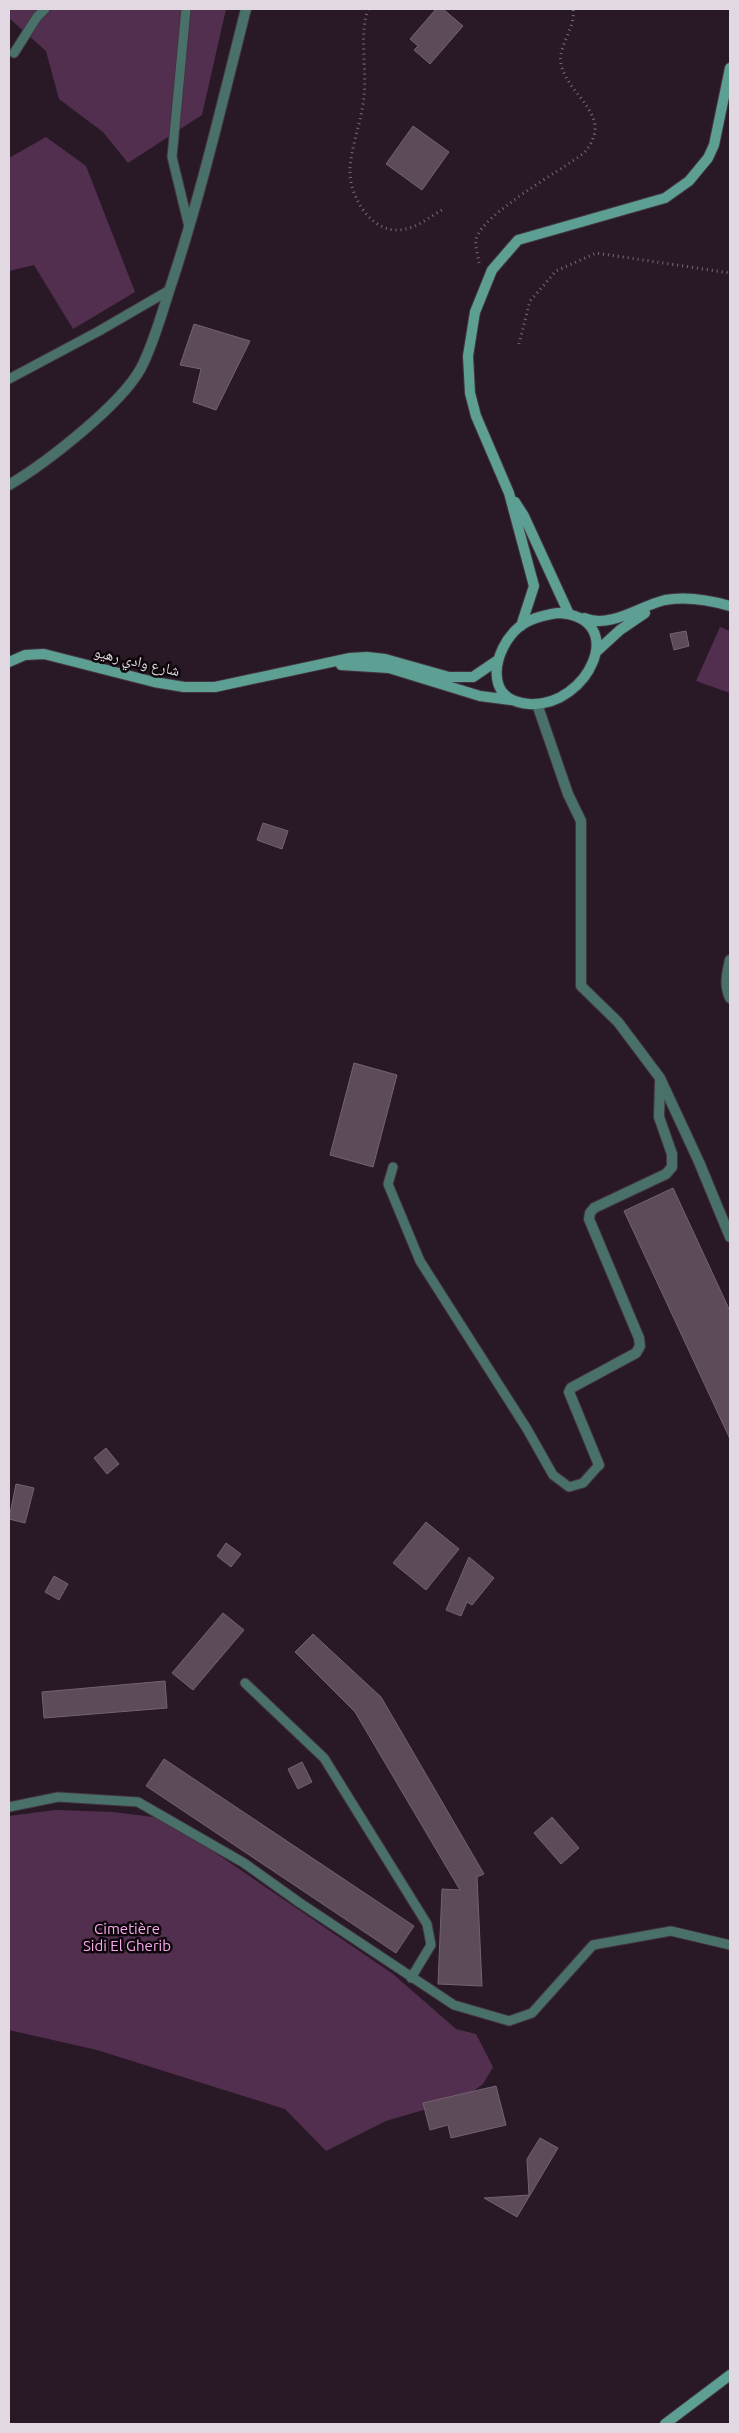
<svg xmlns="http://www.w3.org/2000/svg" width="739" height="2433" viewBox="0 0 739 2433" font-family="Ubuntu,'Noto Naskh Arabic',sans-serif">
<rect width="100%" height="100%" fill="#291927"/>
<path fill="#532f4f" d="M9 9H226L202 115 128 163 103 132 59 99 46 51 9 18Z
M46 137 86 166 135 292 73 329 34 265 9 271V158Z
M720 627 730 631V693L696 681Z
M55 1810 113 1812 153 1817 182 1830 393 1974 456 2029 476 2034 493 2067 483 2084 464 2098 386 2121 326 2151 285 2109 97 2050 9 2030V1816Z"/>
<path fill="#5d4b5a" stroke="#746171" d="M436 9H443L463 26 430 64 414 50 418 46 410 39Z
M413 126 449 152 422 190 386 164Z
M194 324 250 341 216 410 193 402 201 369 180 365Z
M686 631 689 646 674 650 670 634Z
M263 823 288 831 282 849 257 840Z
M354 1063 397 1075 373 1167 330 1155Z
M673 1188 730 1311V1439L624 1211Z
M106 1448 119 1464 107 1474 94 1458Z
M16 1484 34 1488 25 1523 9 1519Z
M426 1522 459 1549 426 1590 393 1563Z
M226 1543 241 1554 231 1567 217 1556Z
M469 1557 494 1578 472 1605 467 1602 461 1616 446 1610Z
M54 1576 68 1584 59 1600 45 1592Z
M223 1613 244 1630 193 1690 172 1673Z
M313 1634 381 1697 484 1874 477 1877 482 1986 438 1984 442 1889 460 1890 355 1712 295 1652Z
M165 1681 167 1708 44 1718 42 1692Z
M164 1759 414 1926 396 1953 146 1786Z
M302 1762 312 1782 298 1789 288 1769Z
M552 1817 579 1848 561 1864 534 1833Z
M496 2086 506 2125 451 2138 448 2125 430 2130 423 2103Z
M540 2138 558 2148 517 2217 484 2198 529 2195 527 2159Z"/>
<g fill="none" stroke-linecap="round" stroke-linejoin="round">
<g stroke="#433441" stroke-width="11">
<path id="lane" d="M186 9 172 157 189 227
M14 53 37 17 45 9
M9 379 99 331 168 291
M393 1167 388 1184 420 1261 527 1429 553 1475 569 1487 583 1483 599 1465
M245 1683 324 1758 427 1924 431 1945 411 1978
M9 1807 58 1797 138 1802 244 1863 300 1903 454 2005 509 2021 532 2013 593 1945 671 1931 730 1945"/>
</g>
<g stroke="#433441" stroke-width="12">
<path id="street" d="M9 485C46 463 121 405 141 368 155 341 163 308 173 279 202 190 223 99 246 9
M537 704 568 794 581 821V986L618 1022 660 1078 699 1162 730 1237
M730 960C727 973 724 985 730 998
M599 1465 569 1392 571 1388 636 1353 640 1346 639 1338 589 1219 590 1213 594 1208 666 1174 672 1167V1154L659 1117 660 1081"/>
</g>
<g stroke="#433441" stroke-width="12">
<path id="secondary" d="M515 502 524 516 569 614
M558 613C631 617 588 708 529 704 482 701 493 649 519 627 530 618 544 615 558 613Z
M584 618C611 629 639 606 665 600 687 596 709 600 730 606
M521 626 534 586 509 493 476 416 470 393 468 356 475 312 492 270 518 240 665 198 689 181 708 158 714 145 730 68
M596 652 620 630 645 613
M9 662 25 655 44 654 154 682 184 687H215L350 658 367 657 385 659 449 677H473L498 660
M341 665 389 668 480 696 511 700
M665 2424 730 2375"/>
</g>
<path stroke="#786b76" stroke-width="3" stroke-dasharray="1 4" stroke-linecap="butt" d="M368 9C359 36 367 67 364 96 362 121 351 145 350 170 349 198 374 237 405 229 418 227 431 216 442 210
M479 263C478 256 475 246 476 240 480 215 562 170 584 153 615 117 572 99 562 68 555 48 576 30 573 9
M519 344 530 301 556 271 596 253 730 273"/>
<use href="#lane" stroke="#497069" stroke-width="9"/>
<use href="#street" stroke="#497069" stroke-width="10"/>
<use href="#secondary" stroke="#5e9f93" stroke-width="10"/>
</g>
<g text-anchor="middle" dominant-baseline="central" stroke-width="5" stroke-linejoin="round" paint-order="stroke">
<g font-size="15" fill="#e2d8e1" stroke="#0d070c">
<text transform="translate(137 661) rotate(13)">شارع وادي رهيو</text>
</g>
<g font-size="15" fill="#fba9f0" stroke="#0d070c">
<text x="127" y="1928">Cimetière<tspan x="127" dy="17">Sidi El Gherib</tspan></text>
</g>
</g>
<rect width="739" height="2433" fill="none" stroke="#e2d8e1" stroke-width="20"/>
</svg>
